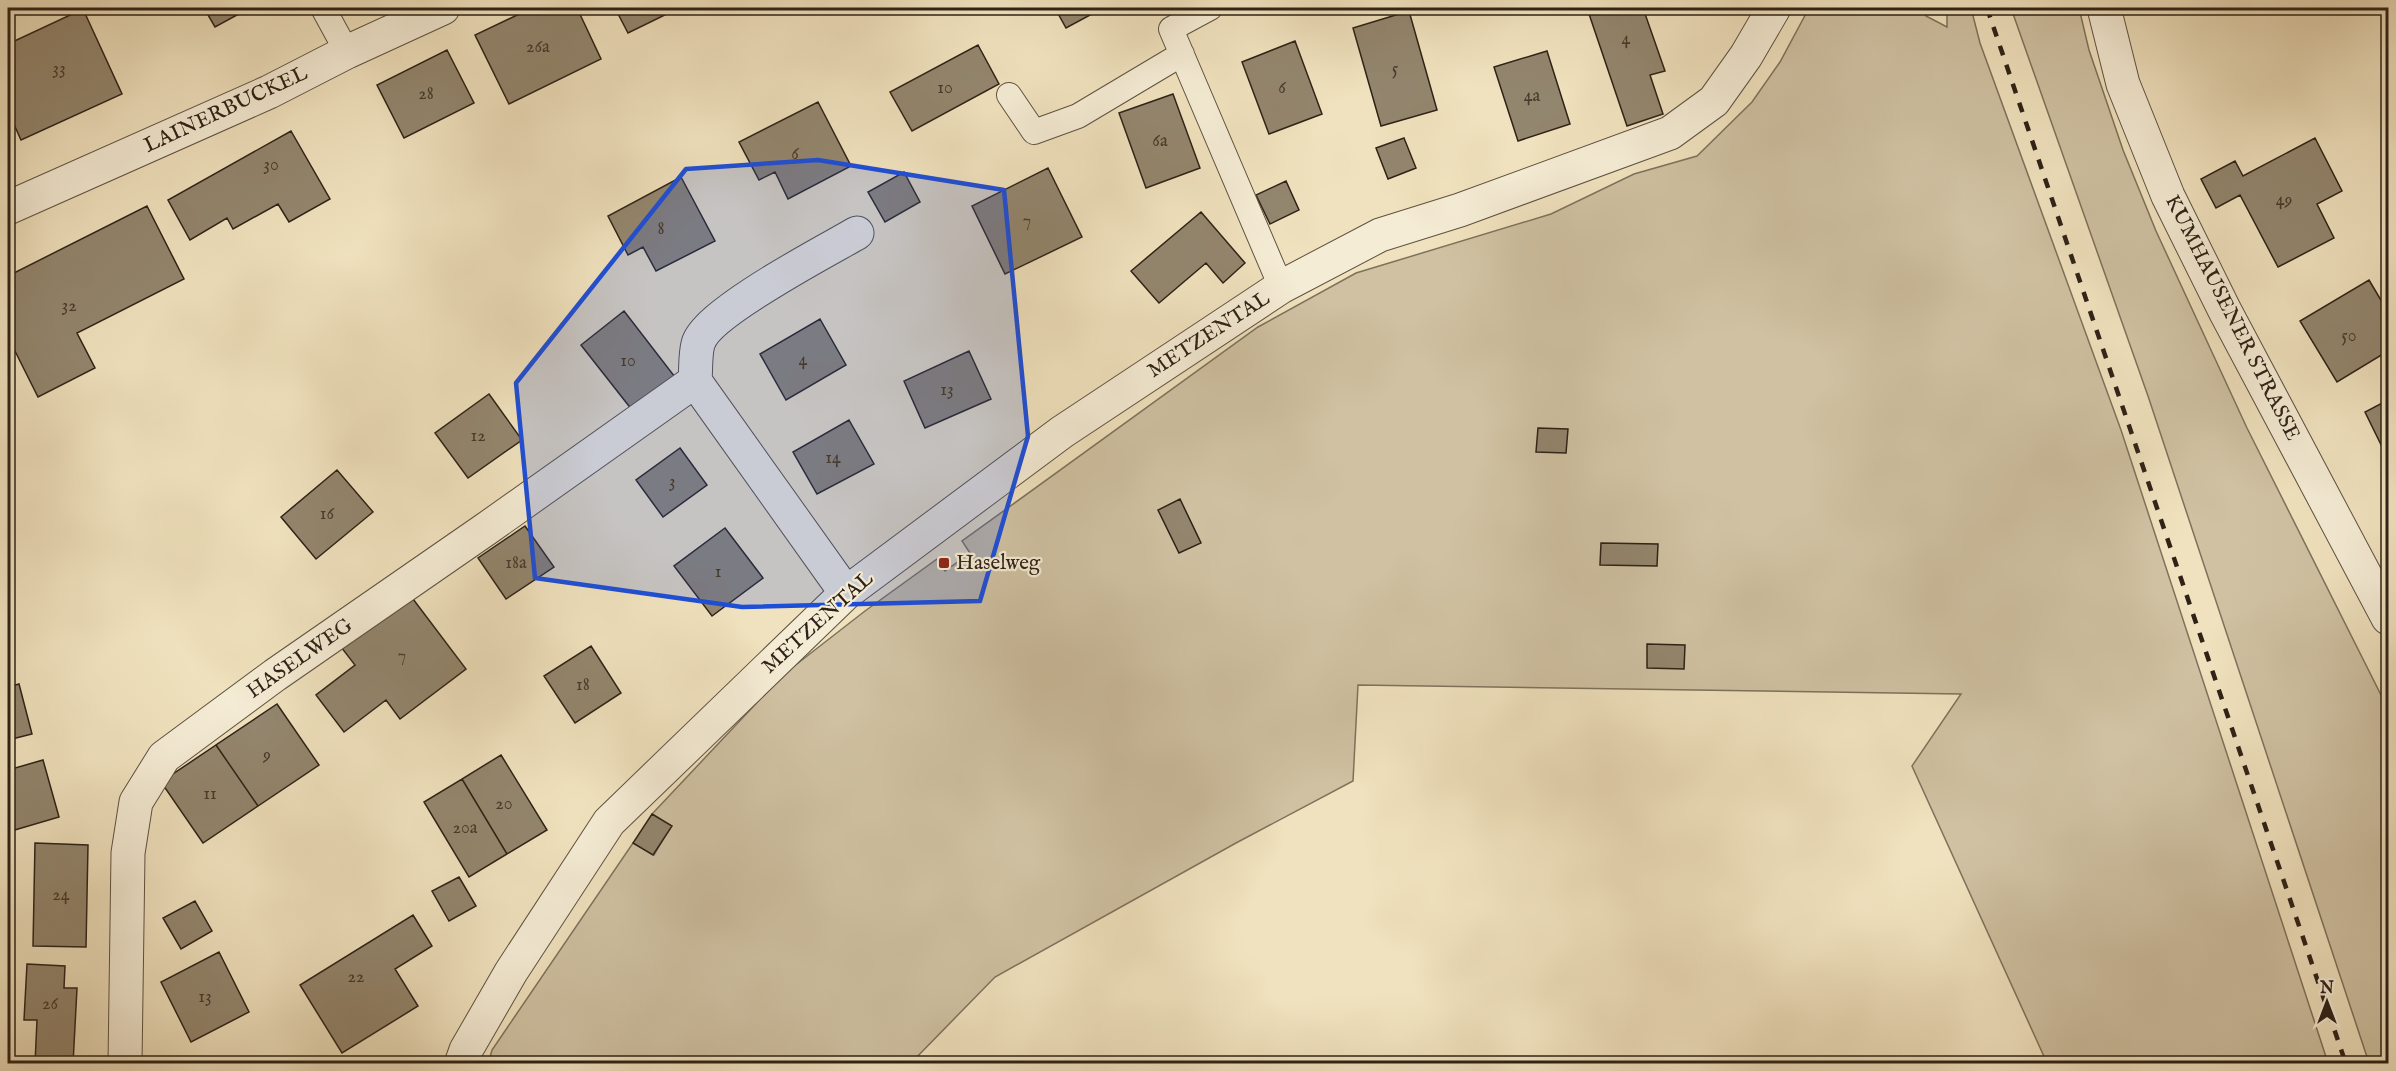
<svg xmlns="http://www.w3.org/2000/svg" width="2396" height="1071" viewBox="0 0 2396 1071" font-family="'IM FELL English',serif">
<rect width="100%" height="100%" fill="#f0e2be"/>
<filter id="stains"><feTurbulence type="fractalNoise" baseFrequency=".00333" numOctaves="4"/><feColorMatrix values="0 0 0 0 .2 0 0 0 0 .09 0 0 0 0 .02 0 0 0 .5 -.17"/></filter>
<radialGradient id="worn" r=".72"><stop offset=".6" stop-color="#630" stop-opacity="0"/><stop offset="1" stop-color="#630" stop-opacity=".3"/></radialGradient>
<path fill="#cfc1a2" stroke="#7e725c" stroke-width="1.5" d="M1809 8H1926V16L1947 27V8H1971L1980 43 2121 430 2328 1063H2047L1912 766 1961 694 1358 685 1353 781 1236 843 995 977 911 1063 488 1064 492 1050 633 843 654 855 671 826 652 814 784 674 865 611 937 559 945 571 970 553 962 541 1258 327 1356 273 1551 214 1634 174 1697 156 1752 102 1780 62Z
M2011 8H2079L2089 50 2123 150 2156 231 2247 428 2388 709V1063H2369L2148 396Z"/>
<path fill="#93866e" stroke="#2e2217" stroke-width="1.5" d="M204 8H248V9L215 27Z
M532 8H577L601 59 509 104 475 35Z
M615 8H679L628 33Z
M1055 8H1103L1066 28Z
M1587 8H1643L1665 71 1650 75 1663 114 1627 126Z
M83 9 122 94 21 140 8 111V44Z
M1409 11 1437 110 1381 126 1353 28Z
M1295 41 1322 114 1269 134 1242 62Z
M978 45 999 84 912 131 890 92Z
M447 50 474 103 404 138 377 85Z
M1547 51 1570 124 1518 141 1494 67Z
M1173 94 1200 168 1146 188 1119 113Z
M818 102 851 166 788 199 775 172 759 180 739 142Z
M291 131 330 199 289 222 278 204 233 229 227 218 190 240 168 200Z
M1404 138 1416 168 1388 179 1376 148Z
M2315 138 2342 191 2317 204 2334 238 2278 267 2240 195 2216 208 2201 179 2235 161 2243 176Z
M1048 168 1082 237 1005 274 972 206Z
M904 172 920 202 885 222 868 192Z
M681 177 715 241 656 271 643 247 628 255 608 216Z
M1286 181 1299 210 1270 224 1256 195Z
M147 206 184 279 77 333 95 368 38 397 8 337V276Z
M1201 212 1245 263 1223 283 1206 263 1159 303 1131 271Z
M2369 280 2388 312V351L2337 382 2300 321Z
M624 311 675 377 632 410 581 345Z
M820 319 846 365 786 400 760 354Z
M969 351 991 399 925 428 904 381Z
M489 394 522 440 468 478 435 433Z
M2388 400V459L2365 412Z
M849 420 874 464 817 494 793 452Z
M1538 428 1568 429 1566 453 1536 452Z
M680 448 707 485 663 517 636 480Z
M337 470 373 512 316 559 281 517Z
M1180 499 1201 543 1179 553 1158 510Z
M525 526 554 567 506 599 478 558Z
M725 528 763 578 712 616 674 566Z
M1601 543 1658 544 1657 566 1600 565Z
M410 595 466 669 400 719 386 700 344 732 316 695 355 665 341 647Z
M1647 644 1685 645 1684 669 1647 668Z
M591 646 621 693 575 723 544 676Z
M19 684 32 734 8 740V687Z
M277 704 319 765 258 806 216 745Z
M216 745 258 806 203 843 161 782Z
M501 755 547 830 507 854 462 779Z
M43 760 59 817 8 832V770Z
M462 779 507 854 469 877 424 802Z
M652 814 672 826 653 855 633 843Z
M35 843 88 845 86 947 33 946Z
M459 877 476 906 449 921 432 891Z
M195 901 212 931 181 949 163 918Z
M413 915 432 946 395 969 418 1006 342 1053 300 985Z
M219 952 249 1012 191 1042 161 982Z
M27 964 65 966 64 988H77L73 1064H35L37 1020H24Z"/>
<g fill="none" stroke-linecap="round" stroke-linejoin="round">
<g stroke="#5e5241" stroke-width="26">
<path id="lane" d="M323 8 347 52
M1210 8 1171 29 1281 287
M1009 95 1034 132 1078 116 1182 54"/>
</g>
<g stroke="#5e5241" stroke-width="35">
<path id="street" d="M2104 8 2123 84 2168 196 2225 311 2388 618
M8 208 269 92 347 52 443 8
M695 381C696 369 695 355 698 344 706 313 826 251 857 233
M125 1064 128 853 136 802 164 757 275 675 486 529 695 381 846 593
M461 1064 466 1050 511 972 609 822 846 593 1062 432 1281 287 1380 235 1460 210 1670 133 1714 101 1746 56 1774 8"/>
</g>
<use href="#lane" stroke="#f5ecd5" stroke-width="24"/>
<use href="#street" stroke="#f5ecd5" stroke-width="33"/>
<path stroke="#2e2217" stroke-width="4.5" stroke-dasharray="10 10" stroke-linecap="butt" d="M1987 8 2346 1064"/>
</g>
<path fill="#1d4ed8" fill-opacity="0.2" stroke="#1d4ed8" stroke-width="4.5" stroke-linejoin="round" d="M818 160 1004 190 1028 436 980 601 742 607 535 578 516 383 686 169Z"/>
<rect fill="#8f2418" stroke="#f5ecd5" stroke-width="2" x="938" y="557" width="12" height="12" rx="3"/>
<g text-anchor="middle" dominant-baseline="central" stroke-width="4.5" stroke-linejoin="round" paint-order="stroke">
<g font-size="18" fill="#473b2d">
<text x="1626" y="39">4</text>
<text x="538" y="47">26a</text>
<text x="59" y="69">33</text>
<text x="1395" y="69">5</text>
<text x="945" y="88">10</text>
<text x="1282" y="88">6</text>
<text x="426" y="94">28</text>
<text x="1532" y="96">4a</text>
<text x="1160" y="141">6a</text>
<text x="795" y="154">6</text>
<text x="271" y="165">30</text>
<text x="2284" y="200">49</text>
<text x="1027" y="221">7</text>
<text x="661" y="229">8</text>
<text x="69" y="306">32</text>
<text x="2349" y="336">50</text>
<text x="803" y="360">4</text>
<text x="628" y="361">10</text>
<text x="947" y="390">13</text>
<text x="478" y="436">12</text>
<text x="833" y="458">14</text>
<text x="672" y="482">3</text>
<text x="327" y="514">16</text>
<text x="516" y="563">18a</text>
<text x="718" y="572">1</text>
<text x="402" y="656">7</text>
<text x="583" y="685">18</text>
<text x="267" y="755">9</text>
<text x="210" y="794">11</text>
<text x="504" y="804">20</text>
<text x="465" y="828">20a</text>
<text x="61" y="895">24</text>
<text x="356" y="977">22</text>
<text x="205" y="997">13</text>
<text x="50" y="1004">26</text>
</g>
<g font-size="21" fill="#2e2217" stroke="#f5ecd5">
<text transform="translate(226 110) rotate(-25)">LAINERBUCKEL</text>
<text transform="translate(2232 318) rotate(63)">KUMHAUSENER STRASSE</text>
<text transform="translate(1209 335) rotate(-33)">METZENTAL</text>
<text transform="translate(818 623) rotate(-42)">METZENTAL</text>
<text transform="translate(300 659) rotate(-35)">HASELWEG</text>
</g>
<g font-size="21" fill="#2e2217" stroke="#f5ecd5" text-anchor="start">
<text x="956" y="563">Haselweg</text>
</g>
</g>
<rect width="2396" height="1071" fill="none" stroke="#f0e2be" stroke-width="30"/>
<rect x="9" y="9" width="2378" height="1053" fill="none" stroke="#2e2217" stroke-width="3"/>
<rect x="15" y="15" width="2366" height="1041" fill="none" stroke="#2e2217" stroke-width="1.5"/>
<g transform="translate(2327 1002)" stroke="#f5ecd5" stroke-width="4.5" paint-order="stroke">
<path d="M0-4.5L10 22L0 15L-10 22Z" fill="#2e2217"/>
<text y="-9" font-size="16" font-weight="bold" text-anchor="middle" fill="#2e2217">N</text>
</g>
<rect width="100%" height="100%" filter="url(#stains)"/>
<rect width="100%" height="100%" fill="url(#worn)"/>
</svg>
